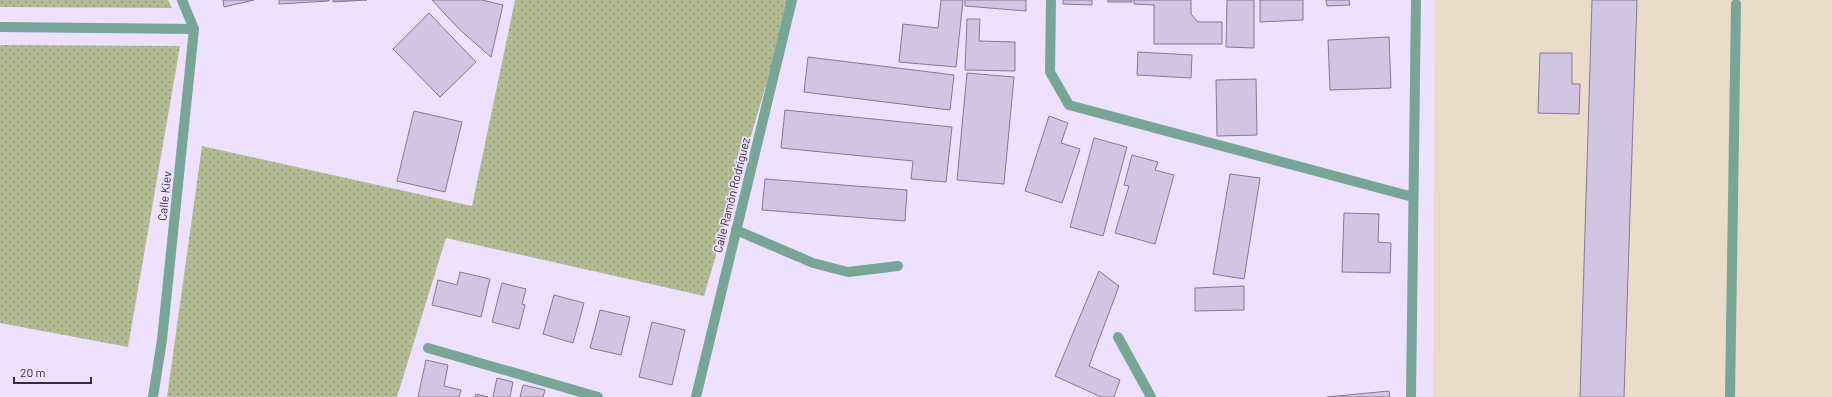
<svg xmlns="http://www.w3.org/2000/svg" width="1832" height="397" viewBox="0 0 1832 397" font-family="Barlow,sans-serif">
<defs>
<pattern id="grass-dots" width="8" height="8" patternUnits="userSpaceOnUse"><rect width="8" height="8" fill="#b2bb92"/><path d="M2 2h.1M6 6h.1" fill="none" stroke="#929878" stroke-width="1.8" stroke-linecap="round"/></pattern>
</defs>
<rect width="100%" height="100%" fill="#eee1ff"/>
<path fill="#ebdbc9" d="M1435 0H1832V397H1433Z"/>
<path fill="url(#grass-dots)" d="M0 0H168L172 8 0 7Z
M515 0H791L704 296 446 238 397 397H167L202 146 472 206Z
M0 45 180 46 128 347 0 323Z"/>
<path fill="#d1c5e2" stroke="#847994" d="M223 0H254L224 7Z
M279 0H329V1L279 4Z
M333 0H367L333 2Z
M432 0H482L503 5 491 57 459 29Z
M941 0H963L956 67 899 62 903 24 938 28Z
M965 0H1026V11L965 6Z
M1063 0H1092V5L1063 4Z
M1108 0H1132V2H1108Z
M1134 0H1191V14L1198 22H1222V44H1154V5L1134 4Z
M1227 0H1254V48L1226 47Z
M1260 0H1303V20L1260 22Z
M1326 0H1349L1350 5 1327 6Z
M1592 0H1637L1624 397H1580Z
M429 13 476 62 440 97 393 49Z
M967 19H980L979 41 1015 42V71L965 70Z
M1389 37 1391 88 1330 90 1328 40Z
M1138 52 1192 55 1191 78 1137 75Z
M1540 53H1572V84H1580L1579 114 1538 113Z
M808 57 954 75 950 110 804 92Z
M967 73 1014 77 1004 184 957 180Z
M1256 79 1257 135 1217 136 1216 80Z
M785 110 952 127 946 182 911 179 913 161 781 148Z
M414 111 462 122 445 192 397 181Z
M1049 116 1068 123 1061 143 1080 149 1062 203 1025 191Z
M1094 138 1127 147 1103 236 1070 227Z
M1132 155 1158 162 1155 170 1174 175 1155 244 1115 233 1129 186 1124 185Z
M1230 174 1260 178 1244 279 1213 274Z
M765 179 907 190 905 221 762 210Z
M1344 213 1379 214 1378 242 1391 243 1390 273 1342 272Z
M1099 271 1119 286 1089 366 1120 380 1114 397H1101L1055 376Z
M460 272 490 279 481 317 432 305 438 280 457 285Z
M502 283 526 289 522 304 525 305 519 329 492 322Z
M1244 286V310L1195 311V288Z
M554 295 584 303 573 343 543 334Z
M600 310 630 317 621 355 590 348Z
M652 322 685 330 672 385 639 377Z
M426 360 448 365 444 386 461 390 459 397H418Z
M497 378 513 382 510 397H493Z
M523 385 545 390 543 397H520Z
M1389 391 1390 397H1327Z
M476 394 488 397H475Z"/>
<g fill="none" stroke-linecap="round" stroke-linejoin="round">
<path stroke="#78a595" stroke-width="10" d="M736 230 813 263 848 272 898 266
M1118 337 1151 397
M1730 397 1736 4"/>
<path stroke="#78a595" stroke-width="10" d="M1051 0 1050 72 1069 105 1413 197
M0 27 194 29
M428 348 598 397
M153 397 162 340 194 29 182 0
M696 397 792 0
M1411 397 1416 0"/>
</g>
<g text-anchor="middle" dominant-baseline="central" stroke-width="3.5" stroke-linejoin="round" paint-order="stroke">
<g font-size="12" fill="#35303b" stroke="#eee1ff">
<text transform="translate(731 195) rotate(-76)">Calle Ramón Rodríguez</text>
<text transform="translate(164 196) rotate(-84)">Calle Kiev</text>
</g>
</g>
<path d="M14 377v6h77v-6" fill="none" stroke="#35303b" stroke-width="2"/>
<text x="20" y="377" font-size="12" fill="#35303b" stroke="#eee1ff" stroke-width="3" paint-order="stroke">20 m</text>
</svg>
